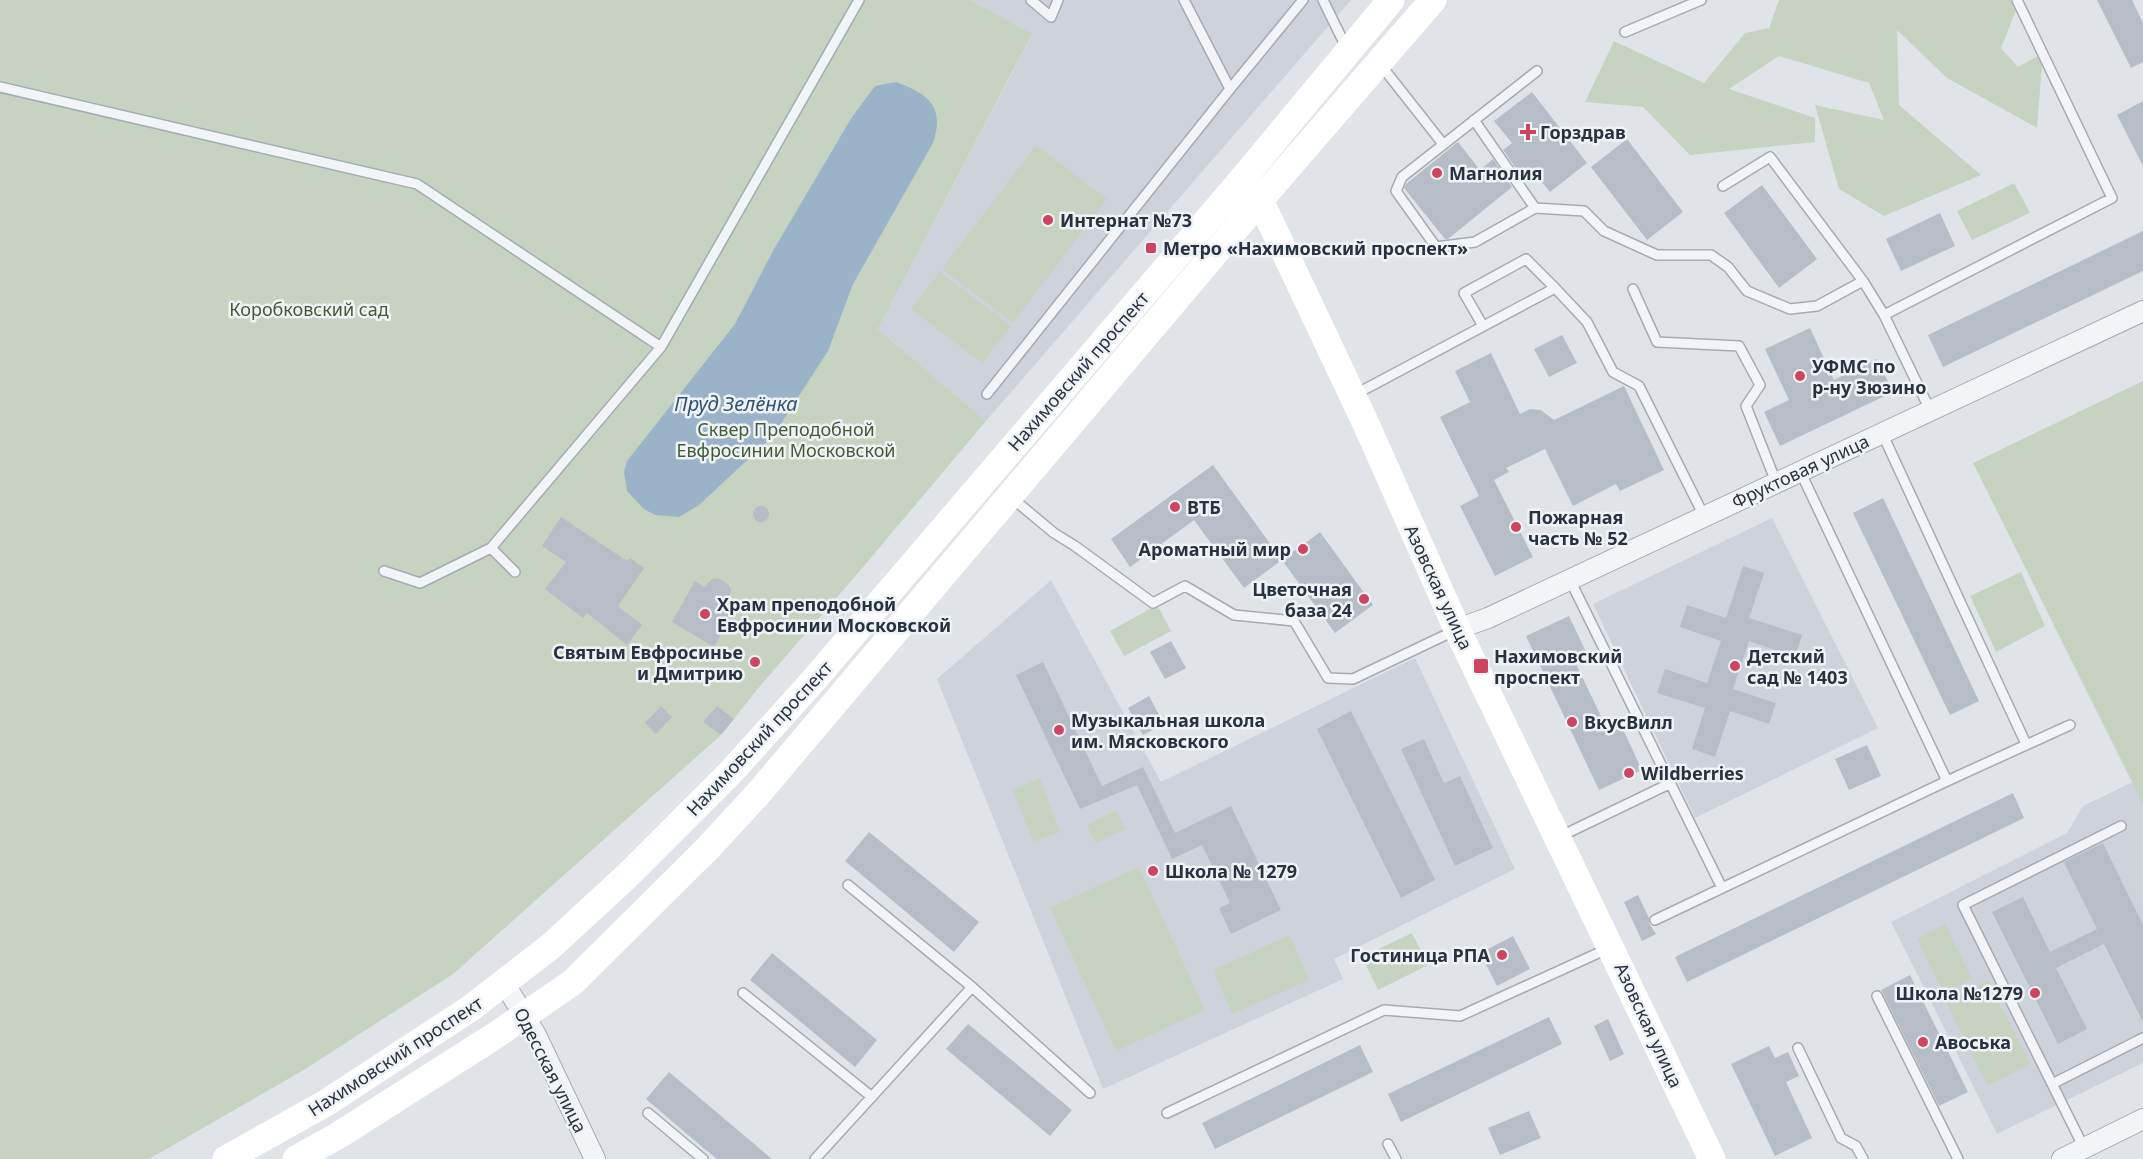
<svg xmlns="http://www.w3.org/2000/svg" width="2143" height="1159" viewBox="0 0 2143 1159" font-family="'Noto Sans',sans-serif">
<rect width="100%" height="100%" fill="#e0e4e9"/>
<path fill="#ced3db" d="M970 0H1351L986 421 878 329 1032 35Z
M1772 518 1878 728 1695 818 1593 604Z
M1051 580 1161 782 1415 658 1515 869 1334 959 1343 979 1103 1089 937 679Z
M2143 777V1063L1997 1134 1891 922 2067 833 2083 806Z"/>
<path fill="#c6d3c1" d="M0 0H970L1032 34 878 329 986 421 864 566 760 686 721 735 453 974 302 1071 149 1159H0Z
M1779 0H2013L2016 10 2001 48 2018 67 2043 53 2037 128 1947 78 1897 30 1899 105 1981 175 1884 216 1839 189 1815 105 1884 120 1869 83 1779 56 1729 89 1815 118V142L1690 155 1643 107 1585 102 1614 41 1704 83 1745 33 1769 28Z
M1036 145 1107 199 1013 323 942 269Z
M2014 183 2030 213 1972 240 1957 211Z
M940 272 1011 326 982 363 911 309Z
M2143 381V804L1973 463Z
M2021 572 2045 626 1996 652 1970 596Z
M1157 605 1171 631 1124 656 1110 631Z
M1040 778 1060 832 1033 842 1013 790Z
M1116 810 1125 829 1096 843 1087 825Z
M1139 867 1205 1010 1116 1051 1050 908Z
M1945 924 1972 979 1943 993 1917 939Z
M1412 933 1428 965 1378 990 1362 957Z
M1290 935 1309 980 1232 1014 1213 970Z
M1988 980 2030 1064 1988 1086 1946 1002Z"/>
<path fill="#9bb3c9" d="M896 82C929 94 945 107 933 143L853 284 828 351 773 436 698 506 679 517 655 515 644 509 627 491 624 472 627 461 735 324 774 249 852 117 875 86Z"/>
<path fill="#b7bdc6" d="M2097 0H2132L2143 23V62L2131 68Z
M1532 92 1587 163 1550 192 1532 170 1523 178 1503 150 1512 143 1494 121Z
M2143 101V166L2117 115Z
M1627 139 1683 212 1647 240 1591 167Z
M1458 142 1480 170 1493 159 1512 187 1448 239H1445L1404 188 1406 184Z
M1762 185 1817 259 1779 288 1724 213Z
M1940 213 1955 246 1901 271 1886 239Z
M2143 231V271L1943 367 1928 335Z
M1810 328 1834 380 1877 359 1893 392 1780 446 1764 412 1789 400 1765 349Z
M1562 335 1577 363 1549 377 1534 349Z
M1491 353 1520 414 1530 409 1541 410 1554 420 1624 386 1664 470 1620 491 1616 484 1573 506 1545 449 1506 468 1509 472 1494 480 1533 557 1495 576 1460 506 1479 496 1440 417 1470 402 1455 371Z
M1213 465 1282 560 1244 588 1194 520 1130 567 1111 539Z
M1883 498 1979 701 1950 715 1853 513Z
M753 514a8 8 0 1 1 16 0a8 8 0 1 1-16 0Z
M561 517 627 561 630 558 644 568 618 606 642 625 627 645 587 613 583 618 545 589 566 562 542 546Z
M1320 532 1373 605 1335 633 1282 560Z
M1743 566 1764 573 1749 618 1802 635 1795 657 1749 641 1733 689 1776 703 1769 724 1730 711 1715 757 1692 749 1705 708 1657 693 1665 669 1707 683 1721 641 1680 627 1687 605 1726 618Z
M718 578 728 584 731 589 729 601 737 606 714 647 672 622 695 581 704 587 712 579Z
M1569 616 1588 656 1575 662 1609 733 1622 727 1642 770 1599 790 1526 636Z
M1171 641 1186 668 1165 679 1150 652Z
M1043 662 1102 786 1143 767 1175 833 1231 806 1281 910 1231 934 1219 908 1230 903 1202 845 1172 859 1137 785 1080 809 1016 675Z
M1149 696 1164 724 1143 735 1128 708Z
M661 706 672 717 656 734 645 723Z
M717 706 734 719 721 735 703 722Z
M1351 711 1435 880 1401 898 1317 729Z
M1424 739 1444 783 1460 776 1493 848 1455 866 1401 749Z
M1867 745 1881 776 1849 790 1835 759Z
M2013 793 2024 818 1687 982 1675 957Z
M869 832 979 922 954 952 845 861Z
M2103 843 2143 925V1022L2104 944 2056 968 2087 1029 2058 1044 1992 912 2023 897 2050 952 2097 929 2064 862Z
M1638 895 1649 918V923L1656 934 1642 941 1624 902Z
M1513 936 1530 969 1497 986 1480 953Z
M772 953 877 1040 855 1067 750 980Z
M1910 975 1968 1092 1939 1106 1881 990Z
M1549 1017 1562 1044 1401 1122 1388 1094Z
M1608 1019 1624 1054 1610 1061 1594 1026Z
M968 1024 1072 1110 1050 1136 946 1049Z
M1360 1045 1373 1072 1215 1149 1202 1123Z
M1769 1046 1775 1058 1788 1052 1799 1076 1786 1082 1812 1138 1775 1156 1731 1064Z
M669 1072 772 1159H717L701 1146 646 1099Z
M1529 1111 1541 1138 1500 1155 1488 1128Z"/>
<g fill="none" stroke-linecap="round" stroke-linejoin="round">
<g stroke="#a5abb3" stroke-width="12">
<path id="lane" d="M1031 0 1051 17 1058 0
M1184 0 1230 89 1303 0
M1323 0 1346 47
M1625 32 1701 0
M1380 64 1443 144
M1537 71 1402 177 1396 191 1436 247 1475 242 1535 208 1584 211 1604 231 1657 255H1711L1728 267 1747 291 1790 309 1817 306 1863 281
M0 87 417 184 661 347 491 548 420 583 384 571
M1474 120 1535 208
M1723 186 1770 157 1863 281 1884 315 1930 410
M1633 289 1657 342 1739 346 1760 385 1746 406 1776 482
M1884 315 2112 198 2017 0
M1483 326 1464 293 1526 259 1555 288
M661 347 859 0
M987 394 1230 89
M1354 395 1555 288 1587 322 1613 372 1639 386 1704 516
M1882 433 2026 744
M1800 471 1947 781
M1012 498 1054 533 1075 546 1153 603 1185 586 1234 615 1294 621 1328 678 1353 679 1456 630
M491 548 515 572
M1569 578 1722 888
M1559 837 1671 783
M1655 920 1947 781 2070 725
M972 987 1090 1093
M743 993 872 1097
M1877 996 1958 1159
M1798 1048 1841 1138 1856 1146 1863 1159
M2052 1084 2143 1038
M648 1113 703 1159
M1167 1113 1384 1010 1460 1016 1607 949
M1388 1144 1396 1159
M2084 1148 1963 905 2121 826
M815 1159 972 987 848 885"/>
</g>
<g stroke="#a5abb3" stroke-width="22">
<path id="street" d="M1457 629 1488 618 2143 311
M504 983 536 1035 595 1159
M2062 1159 2143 1119"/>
</g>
<use href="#lane" stroke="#f3f4f7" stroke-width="9"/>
<use href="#street" stroke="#f3f4f7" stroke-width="20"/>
<path stroke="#fff" stroke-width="27" d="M1250 189 1260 200 1366 424 1457 629 1712 1159
M226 1159 326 1103 471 1008 551 946 627 876 731 772 813 681 1239 183 1391 0
M296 1159 339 1135 493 1037 573 982 708 848 757 795 1260 200 1433 0"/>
</g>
<g fill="#cd4560" stroke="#eff3f6" stroke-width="2">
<path d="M1525 123h6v6h6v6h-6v6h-6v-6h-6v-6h6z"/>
<circle cx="1437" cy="173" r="6"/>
<circle cx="1048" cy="220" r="6"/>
<rect x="1145" y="242" width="12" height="12" rx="3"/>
<circle cx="1800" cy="376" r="6"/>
<circle cx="1175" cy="507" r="6"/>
<circle cx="1516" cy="527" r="6"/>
<circle cx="1303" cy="549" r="6"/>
<circle cx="1364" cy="599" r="6"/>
<circle cx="705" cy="614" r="6"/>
<circle cx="755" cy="662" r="6"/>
<rect x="1473" y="658" width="16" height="16" rx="3"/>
<circle cx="1735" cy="666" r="6"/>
<circle cx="1572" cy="722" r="6"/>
<circle cx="1059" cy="730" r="6"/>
<circle cx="1629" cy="773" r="6"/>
<circle cx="1153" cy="871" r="6"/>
<circle cx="1502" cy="955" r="6"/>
<circle cx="2035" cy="993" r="6"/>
<circle cx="1923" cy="1042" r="6"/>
</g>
<g text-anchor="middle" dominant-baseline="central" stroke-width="5" stroke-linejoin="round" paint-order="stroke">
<g font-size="18" font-weight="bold" fill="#293240" stroke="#eff3f6" text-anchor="start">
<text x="1540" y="132">Горздрав</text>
<text x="1449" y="173">Магнолия</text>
<text x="1060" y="220">Интернат №73</text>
<text x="1163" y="248">Метро «Нахимовский проспект»</text>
<text x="1812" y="366">УФМС по<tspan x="1812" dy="21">р-ну Зюзино</tspan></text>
<text x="1187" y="507">ВТБ</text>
<text x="1528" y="517">Пожарная<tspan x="1528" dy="21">часть № 52</tspan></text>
<text x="1291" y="549" text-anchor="end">Ароматный мир</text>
<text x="1352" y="589" text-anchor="end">Цветочная<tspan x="1352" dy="21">база 24</tspan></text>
<text x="717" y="604">Храм преподобной<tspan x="717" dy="21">Евфросинии Московской</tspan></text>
<text x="743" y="652" text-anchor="end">Святым Евфросинье<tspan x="743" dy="21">и Дмитрию</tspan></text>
<text x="1494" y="656">Нахимовский<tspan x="1494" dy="21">проспект</tspan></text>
<text x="1747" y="656">Детский<tspan x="1747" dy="21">сад № 1403</tspan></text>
<text x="1071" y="720">Музыкальная школа<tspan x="1071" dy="21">им. Мясковского</tspan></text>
<text x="1584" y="722">ВкусВилл</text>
<text x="1641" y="773">Wildberries</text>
<text x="1165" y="871">Школа № 1279</text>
<text x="1490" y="955" text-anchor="end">Гостиница РПА</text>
<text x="2023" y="993" text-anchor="end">Школа №1279</text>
<text x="1935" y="1042">Авоська</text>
</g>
<g font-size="18" fill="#3f5c36" stroke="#eff3f6">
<text x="309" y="309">Коробковский сад</text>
<text x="786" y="429">Сквер Преподобной<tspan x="786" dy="21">Евфросинии Московской</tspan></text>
</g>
<g font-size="18" fill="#293240" stroke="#eff3f6">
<text transform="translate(1078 371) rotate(-49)">Нахимовский проспект</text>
<text transform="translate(1800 471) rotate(-25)">Фруктовая улица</text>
<text transform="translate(1439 587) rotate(65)">Азовская улица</text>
<text transform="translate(759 738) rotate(-47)">Нахимовский проспект</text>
<text transform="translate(1649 1025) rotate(65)">Азовская улица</text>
<text transform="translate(395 1056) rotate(-33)">Нахимовский проспект</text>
<text transform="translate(551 1070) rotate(63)">Одесская улица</text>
</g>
<g font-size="20" font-style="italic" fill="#335374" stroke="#eff3f6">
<text x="736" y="403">Пруд Зелёнка</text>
</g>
</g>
</svg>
